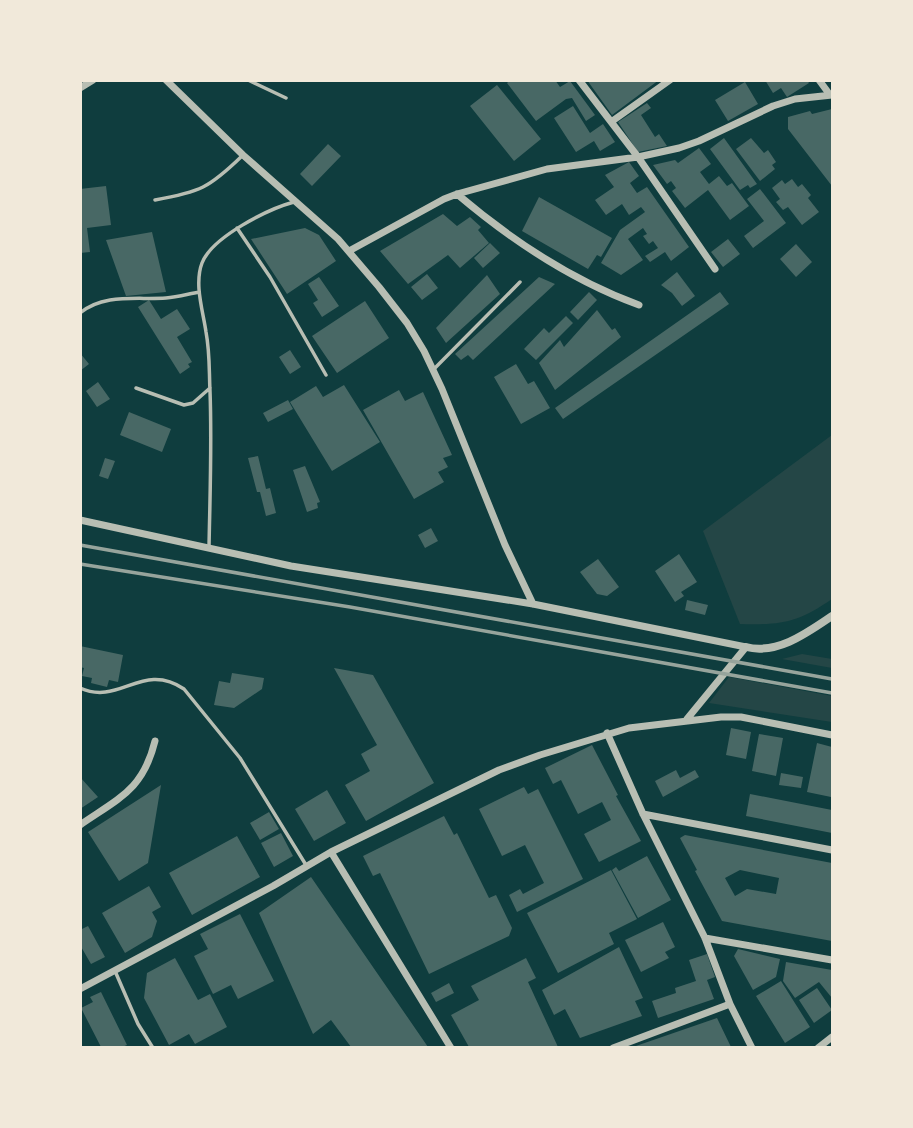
<svg xmlns="http://www.w3.org/2000/svg" width="913" height="1128" viewBox="0 0 913 1128" font-family="'Source Sans 3',sans-serif">
<rect width="100%" height="100%" fill="#0f3d3e"/>
<path fill="#244646" d="M832 435V599C797 623 782 625 740 624L703 531Z
M802 654 832 659V668L782 659Z
M729 677 832 696V722L709 703Z"/>
<path fill="#486865" fill-rule="evenodd" d="M510 80H555L560 87 570 81 595 115 586 121 572 98 566 99 536 121 507 83Z
M587 80H659L612 115Z
M765 80H807L809 83 787 97 781 88 773 93Z
M745 82 758 104 728 121 715 100Z
M497 85 541 139 514 161 470 106Z
M647 103 651 108 641 115 655 137 659 134 667 146 638 152 618 122Z
M573 106 590 133 603 124 615 142 600 151 594 141 576 152 554 118Z
M832 109V186L788 129V117L810 111 812 114Z
M724 138 757 184 750 188 748 185 740 190 710 149Z
M751 138 764 153 768 150 776 162 772 165 775 169 760 181 736 149Z
M328 144 341 156 312 186 300 174Z
M699 148 711 164 700 172 709 184 719 176 727 186 732 183 749 206 730 220 708 190 685 208 672 191 676 188 671 181 667 184 653 165 675 160 678 163Z
M629 162 639 176 630 183 637 193 647 187 689 247 671 261 665 252 650 262 645 256 658 248 653 241 649 244 643 236 647 234 643 228 628 239 643 260 621 275 601 263 620 230 645 212 641 207 629 215 622 204 606 215 595 200 614 187 605 175Z
M792 179 798 187 802 184 811 195 808 198 819 212 802 225 788 207 783 210 776 202 780 199 772 188 782 180 785 184Z
M106 186 111 225 87 228 90 252 80 253V189Z
M760 189 786 223 753 248 744 236 764 221 747 199Z
M539 197 612 238 601 257 597 255 588 269 522 231Z
M443 214 457 226 470 217 481 227 478 230 489 243 460 268 448 255 408 284 380 251Z
M305 228 319 235 336 261 287 294 251 239Z
M152 232 166 292 126 296 106 240Z
M728 239 740 254 723 267 711 252Z
M490 243 500 253 483 268 474 258Z
M796 244 812 262 796 277 780 259Z
M677 272 695 296 682 306 672 293 661 285Z
M427 274 438 288 422 300 411 287Z
M487 275 500 294 446 343 436 328Z
M319 277 339 306 322 317 313 303 318 300 308 284Z
M539 277 555 284 473 360 468 355 461 360 455 354Z
M589 292 597 300 578 320 570 312Z
M720 292 729 304 563 419 555 408Z
M149 300 161 319 177 309 190 329 177 337 192 362 188 364 190 367 180 374 138 307Z
M365 301 389 338 337 373 312 336Z
M597 310 612 330 615 328 621 337 555 390 539 363 560 340 564 347Z
M566 316 573 323 536 360 524 349 544 328 549 333Z
M290 350 301 367 290 374 279 357Z
M80 353 89 364 80 371Z
M516 364 528 384 534 381 550 408 521 424 494 377Z
M98 382 110 399 97 407 86 391Z
M344 385 380 442 332 471 290 402 316 386 323 397Z
M399 390 405 401 423 392 452 455 443 458 448 467 438 472 444 482 414 499 363 410Z
M288 400 293 409 268 422 263 413Z
M129 412 171 429 162 452 120 435Z
M258 456 266 489 270 488 276 513 266 516 260 492H257L248 458Z
M105 458 115 461 108 479 99 476Z
M305 466 320 502 317 503 318 508 307 512 293 470Z
M431 528 438 541 425 548 418 535Z
M679 554 697 582 681 592 684 596 675 602 655 571Z
M598 559 619 587 607 596 597 594 580 572Z
M687 600 708 605 705 615 685 610Z
M80 646 123 655 118 682 109 680 107 687 91 683 92 678 82 676 84 668 80 667Z
M334 668 373 675 434 783 366 821 345 785 370 771 361 754 377 745Z
M232 673 264 678 262 689 234 708 214 705 219 681 230 683Z
M731 728 751 732 746 759 726 755Z
M759 734 783 738 776 776 752 771Z
M817 743 832 747 831 797 807 792Z
M592 745 618 795 616 796 641 841 599 862 584 834 611 820 602 802 578 814 561 780 553 784 545 768Z
M676 770 680 778 695 770 699 777 663 797 655 781Z
M781 773 803 777 801 788 779 785Z
M80 777 98 797 80 809Z
M161 785 148 863 119 881 88 832Z
M524 787 528 794 538 789 583 879 517 912 509 895 520 889 523 894 544 883 525 845 502 856 479 809Z
M327 790 346 823 314 841 295 809Z
M750 794 832 810V833L746 816Z
M269 812 279 829 260 840 250 823Z
M444 816 454 835 457 833 489 898 496 895 512 928 509 936 429 974 380 873 373 876 363 856Z
M281 833 293 856 274 867 261 843Z
M685 835 832 863V941L722 921 695 871 697 870 680 838ZM740 870 779 878 776 894 747 889 735 896 725 878Z
M237 836 260 877 192 915 169 873Z
M647 856 671 900 638 918 612 870 616 867 619 871Z
M611 870 637 919 609 933 614 944 558 973 527 913Z
M311 877 428 1047H351L331 1020 313 1034 259 913Z
M149 886 161 907 152 912 157 921 152 937 125 953 102 913Z
M240 914 274 981 238 999 231 985 213 994 194 956 208 949 200 934Z
M663 922 675 947 665 952 669 958 641 972 625 940Z
M88 926 105 957 91 964 80 945V930Z
M619 947 643 998 635 1001 642 1016 580 1038 565 1009 554 1015 542 990Z
M738 949 780 959 776 977 753 990 734 956Z
M707 954 715 977 707 980 714 999 658 1018 652 1001 676 993 675 988 696 981 689 960Z
M175 958 198 1000 210 994 227 1027 195 1044 189 1034 169 1045 144 998 147 973Z
M526 958 536 978 528 982 558 1047H469L451 1015 479 1000 471 986Z
M786 962 832 970V998L819 982 795 998 783 981Z
M781 981 810 1027 785 1043 756 996Z
M449 983 454 993 436 1002 431 993Z
M817 988 832 1010 814 1023 799 1000Z
M101 992 127 1045 122 1047H101L81 1008 93 1002 90 997Z
M717 1018 731 1047H633Z"/>
<g fill="none" stroke-linecap="round" stroke-linejoin="round">
<path stroke="#b8beb3" stroke-width="3.5" d="M248 80 286 98
M155 200C200 192 209 188 242 156
M237 228 270 277 326 375
M80 313C104 293 137 300 166 298 177 297 188 294 199 292
M433 370 520 282
M136 388 184 405 193 403 210 388
M209 547C210 495 212 443 210 391 209 371 210 353 206 332 203 311 194 284 202 263 212 237 268 209 294 202
M80 688C120 706 142 661 184 689L240 758 306 865
M115 971 138 1024 153 1048"/>
<path stroke="#b8beb3" stroke-width="7" d="M166 80 243 155 338 239 379 287 407 323 424 351 442 389 505 545 533 604
M579 80 638 157 715 269
M819 80 830 95
M80 88 93 80
M611 122 670 80
M457 194C510 239 573 281 639 305
M349 251 444 199 457 194 547 169 638 157 679 148 699 141 773 106 795 99 832 95
M80 520 291 566 533 604 746 647 687 719
M607 733 643 814 705 938 730 1004 752 1048
M643 814 832 850
M80 825C119 798 143 790 155 741
M331 852 451 1048
M705 938 832 960
M80 989 273 886 331 852 499 770 540 755 629 728 721 717H741L832 735
M613 1048 730 1004
M818 1048 832 1037"/>
<path stroke="#b8beb3" stroke-width="8" d="M746 647C777 655 807 633 832 616"/>
<path stroke="#97a49c" stroke-width="3.5" d="M80 545 832 679
M80 564 350 607 832 693"/>
</g>
<rect width="913" height="1128" fill="none" stroke="#f1e9da" stroke-width="164"/>
</svg>
